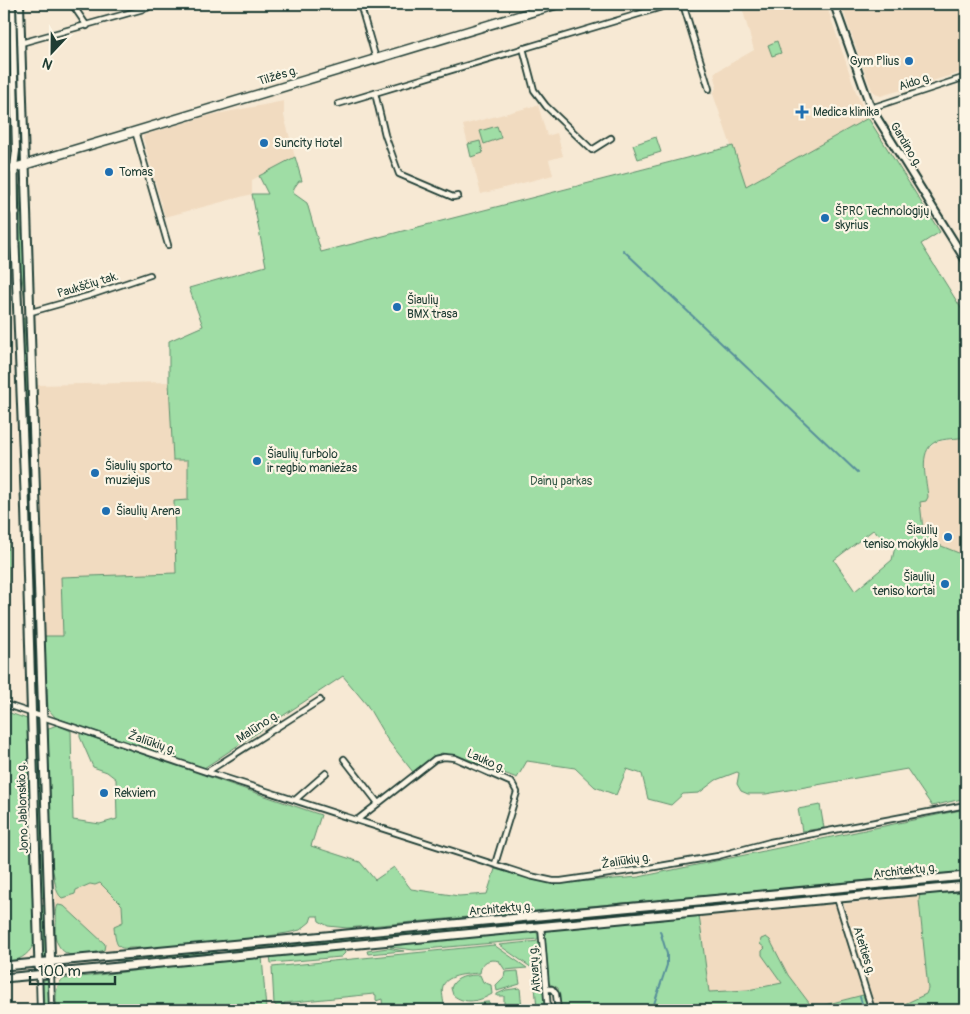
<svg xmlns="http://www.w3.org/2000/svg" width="970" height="1014" viewBox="0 0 970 1014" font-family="Pangolin,sans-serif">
<rect width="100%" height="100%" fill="#f7e9d4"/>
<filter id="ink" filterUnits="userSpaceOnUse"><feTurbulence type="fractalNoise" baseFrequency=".02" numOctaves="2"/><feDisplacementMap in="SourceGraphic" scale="10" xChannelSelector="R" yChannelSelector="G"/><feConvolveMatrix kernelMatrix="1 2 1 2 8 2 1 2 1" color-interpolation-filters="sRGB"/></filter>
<g filter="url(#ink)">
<path fill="#f1dbc0" d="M741 4H826L856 92 863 108 940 232 921 244 932 261 745 186 713 94 717 85 714 73 754 50Z
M841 4H966V71L881 96 878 95 872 90 862 65Z
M284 101V116L295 157 252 180V194L165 217 143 138 144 135 211 115Z
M538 105 547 136 557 133 563 156 549 160 553 175 481 194 463 125Z
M169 382 173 459H188V501H174L176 573 61 577 63 636H44L36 385Z
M966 437V612L939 545 930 543 923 531 920 502 927 487 924 459 927 451 936 442Z
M100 883 122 905 123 922 114 926 115 941 119 948 122 949 102 951 104 950 59 905 56 908V890L58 895 67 897 75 894 76 890 90 884 95 885Z
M920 894 919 900 928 989 926 994 892 1010H876L844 904 882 900 901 896Z
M837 904 863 995 802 1010 782 983 748 990 709 992 699 915Z"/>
<path fill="#9fdda5" stroke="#5f8d6c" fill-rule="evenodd" d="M4 4H6L10 150 4 157Z
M777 41 781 53 772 56 768 45Z
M868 118 940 232 921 244 966 316V437C957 439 944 438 935 442 917 452 927 481 928 497L926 501 920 502 923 530H928L930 543 939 545 966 556V798L932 806 907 769 766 794H748L741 791 737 784 739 773 737 772 716 780 699 793 683 794 671 805 648 799 642 774 627 769 616 795 595 787 575 768 527 761 517 778 464 758 442 753 433 756 413 772 387 739 367 705 343 676 204 768 56 718 48 709 44 636H63L61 577 176 573 174 501 188 500V460H173L169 382V341L203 326 189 288 266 266 252 194H268L259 176 295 157 302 181H299L294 188 293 193 307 203 321 252 733 146 746 186ZM873 530 895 547 892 560 855 591 834 560Z
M497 126 501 138 484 144 480 131Z
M656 137 661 152 638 159 633 145Z
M480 141 483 153 471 157 468 144Z
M18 185 20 186 21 225 25 261 26 309 21 269Z
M4 198 7 207 11 251 8 256 4 257Z
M4 279 8 381 5 468 9 561 6 689 4 697Z
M24 318 25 342 28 358 39 711 35 709 22 319Z
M4 711 27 719 34 944C27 957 18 961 4 962Z
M36 718 40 719 46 896 42 898 40 896 35 721Z
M57 725 71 731 73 820 100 824 117 819 116 779 107 772 93 767 80 737V733L321 815 311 846 360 862 375 880 394 867 411 889 459 896 487 894 495 869 552 884 639 877 966 809V871L932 875 911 872 887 878 833 884 347 928 328 926 319 921 318 916H312L310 922 300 930 287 933 238 941 149 949C123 944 116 959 114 926L123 922 122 905 100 883 95 885 90 884 76 890 75 894 62 898C54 892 56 879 52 869L48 732 49 728Z
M820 805 824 828 802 831 798 809Z
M966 878V881L880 890Z
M966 892V1010H892L926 994 928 989 919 900 920 894Z
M832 893 833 895 631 913 630 912Z
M43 905 46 909 47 954 45 957 42 954 41 908Z
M58 905 64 906 105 944 104 950C99 952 81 956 77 956 60 956 52 938 56 925 57 918 55 911 58 905Z
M622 912 624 913 623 914 462 928 463 927Z
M699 915 709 992 748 990 782 983 762 955V951L765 948 760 944 761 939 766 937 770 940 788 975 813 1008 863 995 869 1010H560L558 988 548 983 544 933 547 929Z
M454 928 456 929 455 930 226 951 227 949Z
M533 930 538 934V939L414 950 390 947 396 944Z
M539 941 542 975 499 945Z
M494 945 527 968 505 970 499 961C489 958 481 962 480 973 470 974 447 974 443 986 441 992 444 1001 444 1007L487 1002H489L490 1009 504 1008V996H497V994L506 990 520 988 522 1009 537 1008 535 987 538 986 543 989 545 1010H383L382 999 376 1001V995L374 994 284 1003V1009L281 1010 274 1004 272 967Z
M388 948 404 951 368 954 367 951Z
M344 949 345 953 341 957 271 963 270 956Z
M216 950 217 952 216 953 116 961 118 959Z
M262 956 266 1010H57C56 999 54 987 63 979Z
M518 971 520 984 497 991 496 985 504 977 505 972Z
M480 975 483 982 491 985 492 994C480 1001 465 1005 453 995L451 988C455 976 469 975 480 975Z
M46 979 48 980 49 1010H44L43 981Z"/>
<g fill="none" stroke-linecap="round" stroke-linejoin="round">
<path stroke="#58909a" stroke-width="2" d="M623 250 858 473
M860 997 864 1010
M652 1010 667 965V954L660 931"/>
<g stroke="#1f3d34" stroke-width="8">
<path id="minor" d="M72 4 87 26
M360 4 376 59
M683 4 709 89
M21 43 147 8 145 4
M523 48 534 90 546 106 592 150 611 138
M375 93 385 135 399 174 453 197 458 196
M338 104 672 4
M871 108 966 77
M135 131 168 245
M31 312 88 296 150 275
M4 704 207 772 530 876 553 881H561L643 869 718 856 770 842 966 805
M344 759 378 803
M207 772 320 700
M295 800 326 773
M357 820 435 759 444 757 455 758 512 783 517 792 495 864
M837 898 872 1010
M541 926 548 1010
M51 973 52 1010
M39 974 40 1010
M546 989H552L556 994 558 1010"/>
</g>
<g stroke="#1f3d34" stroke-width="10">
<path id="secondary" d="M12 4 16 151 14 167
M20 4 25 164
M834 4 871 108 966 261"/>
</g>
<g stroke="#1f3d34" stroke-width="11">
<path id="primary" d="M25 164 51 973
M14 167 15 245 25 491 39 967
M4 966 966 876
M4 978 966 886"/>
</g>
<g stroke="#1f3d34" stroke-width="11">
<path id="trunk" d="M4 171 558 4
M4 193 15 213"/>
</g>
<use href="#minor" stroke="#fcf5e5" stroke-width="4.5"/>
<use href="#secondary" stroke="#fcf5e5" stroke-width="6"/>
<use href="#primary" stroke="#fcf5e5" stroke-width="7"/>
<use href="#trunk" stroke="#fcf5e5" stroke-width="8"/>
</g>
</g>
<g fill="#1f6fb2" stroke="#fcf5e5" stroke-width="2">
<circle cx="909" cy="61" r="5"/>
<path d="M799.5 104.5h5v5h5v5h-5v5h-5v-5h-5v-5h5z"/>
<circle cx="264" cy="143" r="5"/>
<circle cx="109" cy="172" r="5"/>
<circle cx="825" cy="218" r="5"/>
<circle cx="397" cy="307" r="5"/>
<circle cx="257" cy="461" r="5"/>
<circle cx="95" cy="473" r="5"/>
<circle cx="106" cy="511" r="5"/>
<circle cx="948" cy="537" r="5"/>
<circle cx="945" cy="584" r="5"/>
<circle cx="104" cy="793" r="5"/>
</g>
<g text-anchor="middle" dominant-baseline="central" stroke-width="4.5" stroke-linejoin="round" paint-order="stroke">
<g font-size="12" fill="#1f3d34" stroke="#fcf5e5" text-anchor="start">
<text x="899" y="61" text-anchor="end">Gym Plius</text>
<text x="813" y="112">Medica klinika</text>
<text x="274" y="143">Suncity Hotel</text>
<text x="119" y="172">Tomas</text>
<text x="835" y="211">ŠPRC Technologijų<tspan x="835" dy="14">skyrius</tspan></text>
<text x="407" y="300">Šiaulių<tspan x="407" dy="14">BMX trasa</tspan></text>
<text x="267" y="454">Šiaulių furbolo<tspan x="267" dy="14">ir regbio maniežas</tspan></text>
<text x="105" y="466">Šiaulių sporto<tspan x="105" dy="14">muziejus</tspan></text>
<text x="116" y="511">Šiaulių Arena</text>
<text x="938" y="530" text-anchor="end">Šiaulių<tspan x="938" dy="14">teniso mokykla</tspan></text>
<text x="935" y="577" text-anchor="end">Šiaulių<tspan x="935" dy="14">teniso kortai</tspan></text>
<text x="114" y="793">Rekviem</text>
</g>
<g font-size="12" fill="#1f3d34" stroke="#fcf5e5">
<text transform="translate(278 76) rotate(-17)">Tilžės g.</text>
<text transform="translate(915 82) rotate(-18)">Aido g.</text>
<text transform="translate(906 145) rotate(59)">Gardino g.</text>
<text transform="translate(88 285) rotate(-17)">Paukščių tak.</text>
<text transform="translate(258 727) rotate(-33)">Malūno g.</text>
<text transform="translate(152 743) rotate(19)">Žaliūkių g.</text>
<text transform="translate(486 761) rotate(24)">Lauko g.</text>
<text transform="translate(23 808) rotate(-92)">Jono Jablonskio g.</text>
<text transform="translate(626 861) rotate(-9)">Žaliūkių g.</text>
<text transform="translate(905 871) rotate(-6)">Architektų g.</text>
<text transform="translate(501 909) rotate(-5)">Architektų g.</text>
<text transform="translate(864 951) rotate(73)">Ateities g.</text>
<text transform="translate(535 969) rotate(-95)">Aitvarų g.</text>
</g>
<g font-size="12" fill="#395d4b" stroke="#fcf5e5">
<text x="561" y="481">Dainų parkas</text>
</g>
</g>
<rect width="970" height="1014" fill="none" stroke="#fcf5e5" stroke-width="20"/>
<rect x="10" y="10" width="950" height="994" fill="none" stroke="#1f3d34" stroke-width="2" filter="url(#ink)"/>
<g transform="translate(52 52) rotate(202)" stroke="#fcf5e5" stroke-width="4" paint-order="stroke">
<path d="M0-4L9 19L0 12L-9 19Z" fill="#1f3d34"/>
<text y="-8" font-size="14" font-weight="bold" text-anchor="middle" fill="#1f3d34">N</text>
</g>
<path d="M30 976v8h85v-8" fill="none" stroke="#1f3d34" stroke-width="2.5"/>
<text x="38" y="976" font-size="15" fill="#1f3d34" stroke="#fcf5e5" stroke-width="4" paint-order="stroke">100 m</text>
</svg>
